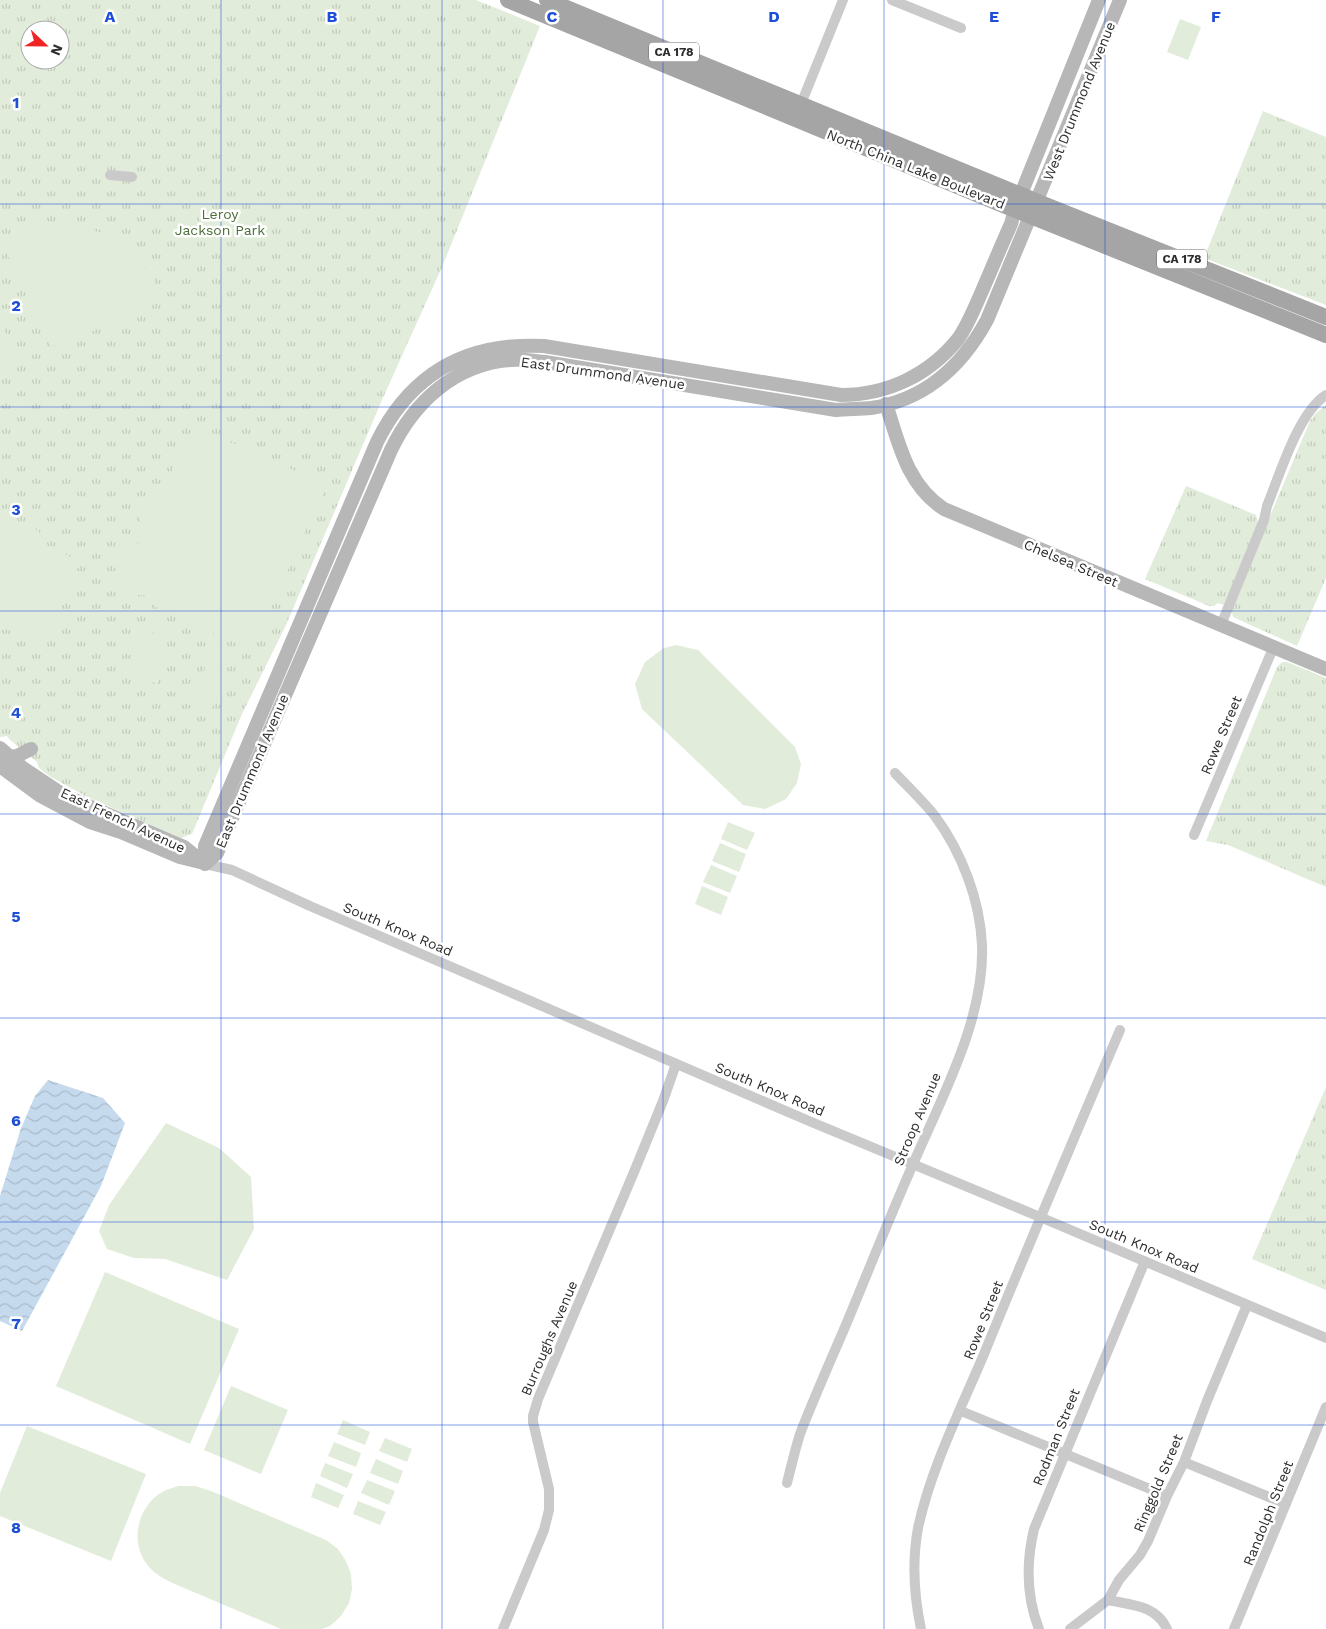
<svg xmlns="http://www.w3.org/2000/svg" width="1326" height="1629" viewBox="0 0 1326 1629" font-family="'Work Sans',sans-serif">
<defs>
<pattern id="grass-tufts" width="24" height="20" patternUnits="userSpaceOnUse" patternTransform="scale(1.25)"><rect width="24" height="20" fill="#e2ecda"/><path d="M3 7l-1-3M5 7V3M7 7l1-3M15 17l-1-3M17 17v-4M19 17l1-3" fill="none" stroke="#c2cbbb"/></pattern>
<pattern id="water-waves" width="16" height="10" patternUnits="userSpaceOnUse" patternTransform="scale(1.25)"><rect width="16" height="10" fill="#c5daed"/><path d="M0 5q4-4 8 0t8 0" fill="none" stroke="#abc"/></pattern>
</defs>
<rect width="100%" height="100%" fill="#fff"/>
<path fill="url(#grass-tufts)" fill-rule="evenodd" d="M0 0H476L540 26 442 267 382 400 287 623 242 714 192 834 181 838 85 796 51 777 39 768 37 762 9 739 7 736 0 737ZM30 30H60V60H30Z
M1263 111 1326 137V305L1204 258Z
M1326 405V578L1297 646 1233 617 1231 609 1310 421 1315 414Z
M1186 486 1256 515 1259 527 1224 605 1218 603 1214 606H1209L1145 579Z
M1282 662H1287L1326 678V887L1228 845 1206 841 1277 667Z
M1326 1087V1290L1252 1259Z"/>
<path fill="#e2ecda" d="M1180 19 1201 27 1188 60 1167 52Z
M55 223C106 226 142 250 162 298L93 331 51 347 0 238 27 227Z
M0 321 16 354C17 366 10 369 0 373Z
M194 426 324 484C328 491 322 496 318 502L252 650 158 609 144 595H137L130 587 118 583 114 559 118 551C123 552 128 551 133 547 151 536 137 520 136 503L142 498 161 495Z
M0 517 39 531 41 542 80 562 52 629 34 640 0 627Z
M152 618 180 630 174 642 147 630Z
M137 636 164 648 159 661 131 649Z
M208 642 235 654 230 666 202 654Z
M676 645 698 650 795 747 801 764 797 783 786 799 765 809 743 805 642 709 635 684 645 662 664 648Z
M135 660 162 671 157 684 129 672Z
M206 665 233 677 228 690 201 678Z
M190 683 217 695 212 708 184 696Z
M728 822 755 833 747 850 721 839Z
M720 843 746 854 739 872 712 861Z
M711 865 737 876 730 893 703 882Z
M702 886 728 897 721 915 695 904Z
M166 1123 219 1148 251 1177 254 1229 227 1280 165 1259 134 1258 107 1249 99 1231 109 1205Z
M105 1272 239 1329 190 1444 56 1386Z
M231 1386 288 1410 261 1474 204 1450Z
M343 1420 370 1432 365 1445 337 1434Z
M27 1426 146 1474 111 1561 0 1516V1493Z
M385 1438 412 1449 407 1462 379 1451Z
M334 1442 361 1453 356 1467 328 1456Z
M376 1459 403 1471 398 1484 370 1473Z
M325 1463 353 1474 347 1488 320 1476Z
M367 1480 395 1491 389 1505 361 1493Z
M316 1483 344 1495 338 1508 311 1497Z
M179 1486H195L211 1491 326 1540 338 1549 346 1561 351 1574 352 1589 349 1603 341 1616 330 1626 322 1629H281L170 1582C161 1577 152 1572 146 1563 129 1539 139 1504 164 1491 169 1489 174 1487 179 1486Z
M358 1501 386 1512 380 1525 353 1514Z"/>
<path fill="url(#water-waves)" d="M48 1080 103 1098 125 1123 101 1186 22 1331 0 1321V1196L21 1128 35 1096Z"/>
<g fill="none" stroke-linecap="round" stroke-linejoin="round">
<path stroke="#cacaca" stroke-width="10" d="M892 0 961 28
M801 104 843 0
M110 175 132 177
M1221 625 1264 520 1267 506C1280 474 1298 413 1326 395
M1194 835 1274 646
M205 864 232 870 310 906 809 1121 1040 1217 1326 1338
M961 1411 1167 1496
M1184 1462 1286 1504
M787 1483C791 1467 795 1450 800 1434 814 1398 830 1362 845 1327 868 1272 890 1216 914 1162 942 1097 985 1018 982 945 980 900 962 853 935 816 923 801 908 787 895 773
M1108 1600C1131 1605 1156 1605 1167 1629
M503 1629 544 1530 549 1510V1489L533 1422V1416L538 1399 634 1172 663 1101 676 1064
M921 1629C914 1596 912 1561 918 1528 931 1468 960 1411 984 1354 1028 1246 1074 1138 1120 1030
M1039 1629C1026 1596 1026 1563 1034 1529L1145 1261
M1070 1629 1108 1600 1119 1580 1140 1555 1148 1541 1167 1496 1184 1462 1207 1401 1247 1305
M1234 1629 1326 1407"/>
<path stroke="#b7b7b7" stroke-width="14" d="M886 404C899 444 907 485 944 509L1326 669
M0 748 23 768 65 796 184 847 205 864
M5 757 17 756 31 749
M0 766 39 795 90 822 121 832 180 857 200 862
M205 864 217 853 391 450C414 402 455 364 511 360 522 359 534 361 545 362L836 410C847 409 859 409 871 408 925 400 962 366 987 320L1120 0
M205 864V846L377 442C411 373 467 342 544 346L841 395C887 395 929 375 958 339 968 325 975 307 982 291 992 268 1001 246 1011 224L1015 209 1099 0"/>
<path stroke="#a5a5a5" stroke-width="16" d="M508 0 1001 204 1326 335
M547 0 1050 207 1326 317"/>
</g>
<path fill="none" stroke="#1d4ed8" stroke-width="1" stroke-opacity="0.55" d="M221 0V1629M442 0V1629M663 0V1629M884 0V1629M1105 0V1629M0 204H1326M0 407H1326M0 611H1326M0 814H1326M0 1018H1326M0 1222H1326M0 1425H1326"/>
<g text-anchor="middle" dominant-baseline="central" stroke-width="5" stroke-linejoin="round" paint-order="stroke">
<g fill="#fff" stroke="#6c6c6c" stroke-width="1">
<rect x="649" y="42.5" width="50" height="19" rx="4"/>
<rect x="1157" y="249.5" width="50" height="19" rx="4"/>
</g>
<g font-size="12" font-weight="bold" fill="#2d2d2d">
<text x="674" y="52">CA 178</text>
<text x="1182" y="259">CA 178</text>
</g>
<g font-size="14" fill="#2d2d2d" stroke="#fff">
<text transform="translate(1079 101) rotate(-68)">West Drummond Avenue</text>
<text transform="translate(916 169) rotate(22)">North China Lake Boulevard</text>
<text transform="translate(603 373) rotate(8)">East Drummond Avenue</text>
<text transform="translate(1071 563) rotate(23)">Chelsea Street</text>
<text transform="translate(1221 735) rotate(-67)">Rowe Street</text>
<text transform="translate(252 771) rotate(-67)">East Drummond Avenue</text>
<text transform="translate(123 820) rotate(25)">East French Avenue</text>
<text transform="translate(398 929) rotate(23)">South Knox Road</text>
<text transform="translate(770 1089) rotate(23)">South Knox Road</text>
<text transform="translate(917 1119) rotate(-67)">Stroop Avenue</text>
<text transform="translate(1144 1246) rotate(23)">South Knox Road</text>
<text transform="translate(983 1320) rotate(-68)">Rowe Street</text>
<text transform="translate(549 1338) rotate(-67)">Burroughs Avenue</text>
<text transform="translate(1056 1437) rotate(-68)">Rodman Street</text>
<text transform="translate(1158 1483) rotate(-67)">Ringgold Street</text>
<text transform="translate(1268 1513) rotate(-68)">Randolph Street</text>
</g>
<g font-size="14" fill="#4c6c38" stroke="#fff">
<text x="220" y="214">Leroy<tspan x="220" dy="16">Jackson Park</tspan></text>
</g>
</g>
<g font-size="16" text-anchor="middle" font-weight="bold" fill="#1d4ed8" stroke="#fff" stroke-width="5" stroke-linejoin="round" paint-order="stroke">
<text x="110" y="22">A</text>
<text x="332" y="22">B</text>
<text x="552" y="22">C</text>
<text x="774" y="22">D</text>
<text x="994" y="22">E</text>
<text x="1216" y="22">F</text>
<text x="16" y="108">1</text>
<text x="16" y="311">2</text>
<text x="16" y="515">3</text>
<text x="16" y="718">4</text>
<text x="16" y="922">5</text>
<text x="16" y="1126">6</text>
<text x="16" y="1329">7</text>
<text x="16" y="1533">8</text>
</g>
<g transform="translate(45 45) rotate(112)"><circle r="24" fill="#ffffff" stroke="#ababab"/>
<path d="M0-4L9 19L0 12L-9 19Z" fill="#f02424"/>
<text y="-8" font-size="14" font-weight="bold" text-anchor="middle" fill="#2d2d2d">N</text>
</g>
</svg>
